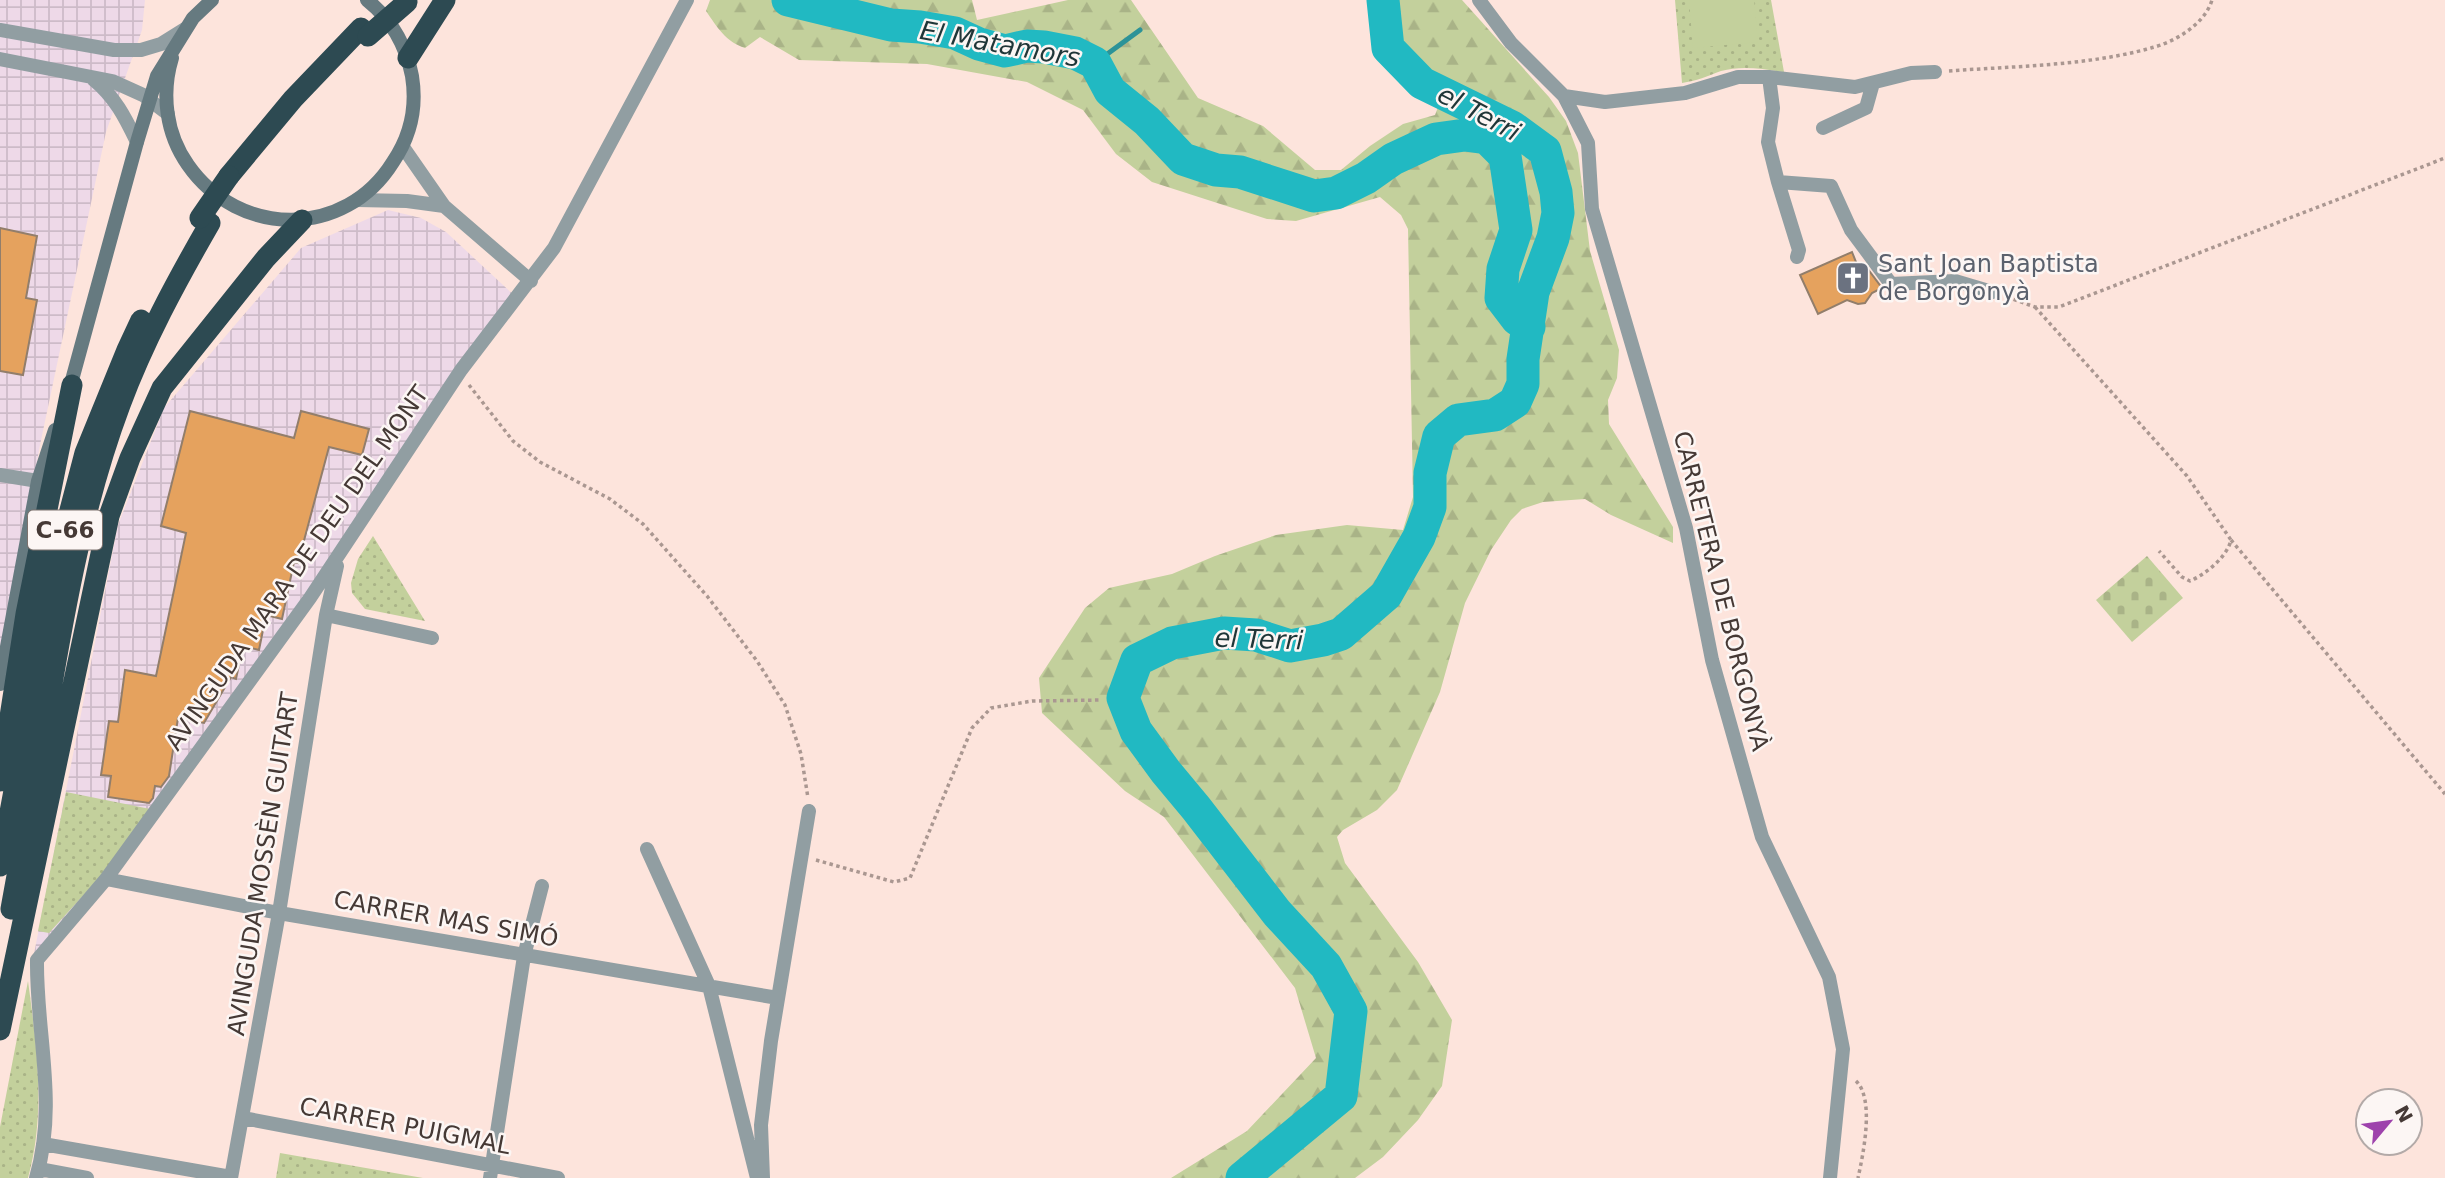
<svg xmlns="http://www.w3.org/2000/svg" width="2445" height="1178" viewBox="0 0 2445 1178" font-family="'DejaVu Sans',sans-serif">
<defs>
<pattern id="industrial-grid" width="8" height="8" patternUnits="userSpaceOnUse" patternTransform="scale(1.75)"><rect width="8" height="8" fill="#eed9e8"/><path d="M0 4h8M4 0v8" fill="none" stroke="#cdbbc8"/></pattern>
<pattern id="grass-dots" width="8" height="8" patternUnits="userSpaceOnUse" patternTransform="scale(1.75)"><rect width="8" height="8" fill="#c3d09c"/><path d="M2 2h.1M6 6h.1" fill="none" stroke="#a9b387" stroke-width="1.8" stroke-linecap="round"/></pattern>
<pattern id="forest-firs" width="22" height="20" patternUnits="userSpaceOnUse" patternTransform="scale(1.75)"><rect width="22" height="20" fill="#c3d09c"/><path d="M5 1l3.5 6h-7zM16 11l3.5 6h-7z" fill="#a9b387"/></pattern>
<pattern id="cemetery-stones" width="16" height="16" patternUnits="userSpaceOnUse" patternTransform="scale(1.75)"><rect width="16" height="16" fill="#c3d09c"/><path d="M2 7V4a2 2 0 0 1 4 0v3zM10 15v-3a2 2 0 0 1 4 0v3z" fill="#a9b387"/></pattern>
</defs>
<rect width="100%" height="100%" fill="#fde4dc"/>
<path fill="url(#industrial-grid)" d="M0 0H145L142 30 106 132 40 445 0 668Z
M388 210 421 218 446 232 517 298 339 557 32 964 118 525 164 408 301 248Z"/>
<path fill="url(#grass-dots)" d="M1675 0H1771L1784 72C1763 69 1742 65 1721 71 1708 76 1696 81 1682 83Z
M373 536 425 621 365 609 352 593 351 583 358 559Z
M66 792 150 809 101 876 49 933 38 931Z
M28 981C37 1047 46 1113 28 1178H0V1127Z
M280 1153 423 1178H276Z"/>
<path fill="url(#forest-firs)" d="M710 0H972L977 20 1068 0H1131L1198 98 1263 126 1315 170H1341L1370 146 1403 124 1435 115 1440 102 1386 47 1377 10 1371 0H1462L1549 97 1566 121 1578 153 1590 251 1619 350 1617 378 1608 400 1609 424 1673 527V543L1611 515 1585 499 1543 502 1522 509 1511 520 1491 550 1465 603 1440 692 1397 790 1377 810 1343 830 1337 837 1345 863 1418 962 1452 1020 1442 1086 1418 1120 1383 1157 1355 1178H1171L1247 1131 1316 1058 1295 988 1164 817 1125 791 1042 713 1039 678 1085 608 1109 588 1172 574 1215 556 1276 535 1347 525 1403 530 1413 497 1408 229 1401 215 1380 197 1296 221 1267 219 1152 182 1116 154 1083 110 1027 82 927 64 799 60 760 37 745 48C726 42 717 27 706 11Z"/>
<path fill="url(#cemetery-stones)" d="M2147 556 2183 598 2132 642 2096 600Z"/>
<path fill="#c3d09c" d="M1689 0H1754L1758 42 1693 48Z"/>
<g fill="none" stroke-linecap="round" stroke-linejoin="round">
<path stroke="#2c9398" stroke-width="5" d="M1095 63 1140 30"/>
<path stroke="#21b9c2" stroke-width="33" d="M788 0 891 25 920 27 955 33 979 44 1005 51 1027 46 1044 47 1075 53 1095 63 1110 91 1147 121 1183 159 1216 170 1240 172 1314 196 1336 193 1366 178 1393 159 1436 139 1465 135 1487 138 1505 156 1516 230 1503 269 1501 298 1517 319 1529 327
M1242 1178 1341 1096 1351 1011 1326 966 1277 913 1196 808 1166 772 1136 731 1123 698 1137 660 1172 643 1224 633 1256 635 1290 646 1323 640 1341 634 1386 595 1419 537 1430 507V473L1439 436 1458 420 1495 415 1515 402 1523 384V359L1533 292 1553 238 1558 213 1556 192 1545 151 1512 127 1422 83 1388 48 1383 0"/>
</g>
<path fill="#e5a25e" stroke="#927e6b" stroke-width="2" d="M0 228 37 236 26 298 37 300 23 375 0 371Z
M1852 252 1858 267 1864 264 1882 288 1872 293 1865 303 1858 304 1847 300 1818 314 1800 275Z
M190 411 294 438 301 411 369 429 362 455 329 447 298 563 294 562 282 619 266 615 259 650 243 646 236 679 231 677 204 723 178 718 169 776 161 787 155 786 153 798 149 803 108 797 111 776 101 775 109 721 118 722 125 670 156 676 186 533 161 526Z"/>
<g fill="none" stroke-linecap="round" stroke-linejoin="round">
<path stroke="#aa9791" stroke-width="3.5" stroke-dasharray="3.5 3.5" stroke-linecap="butt" d="M1949 71C2016 66 2086 66 2151 48 2175 42 2205 24 2212 0
M2007 297 2035 307H2059L2445 158
M2035 307 2187 476 2231 540C2227 557 2206 574 2190 581L2182 577 2159 551
M469 385 513 441 540 462 610 499 643 524 707 596 757 661 785 705 801 754 808 798
M2231 540 2445 794
M816 860 894 882 910 878 972 728 991 708 1032 701 1100 700
M1856 1081C1875 1099 1863 1155 1858 1178"/>
<path stroke="#919ea2" stroke-width="14" d="M1479 0 1511 43 1564 96 1588 143 1592 209 1686 528 1712 660 1762 837 1829 977 1843 1049 1830 1178
M0 30 114 50H141L161 44 185 29
M0 59 112 81 143 95 168 114
M1769 77 1773 108 1768 142 1778 182 1831 186 1851 230 1891 284 1955 281 1992 292
M93 79C115 97 125 117 137 142
M1564 96 1605 102 1685 93 1738 77H1769L1855 87 1911 73 1935 72
M1823 128 1866 108 1873 83
M403 147 444 206 531 281
M1778 182 1799 250 1797 257
M357 200 407 201 444 206
M0 475 38 481
M326 615 432 638
M647 849 709 986 757 1178
M106 879 279 913 778 998
M243 1118 558 1178
M43 1144 231 1177
M39 1169 87 1178
M36 1178C58 1103 36 1034 37 960L106 879 310 598 461 370 554 248 687 0
M231 1178 279 913 326 615 337 566
M490 1178 524 956 542 886
M763 1178 761 1125 771 1041 809 811"/>
<path stroke="#667a80" stroke-width="14" d="M172 58C161 94 166 134 188 165 239 238 345 239 393 162 410 137 417 107 412 76 406 45 392 20 367 0
M69 391 137 142 157 76 193 18 212 0
M0 684 38 481 55 430"/>
<path stroke="#2d4a52" stroke-width="21" d="M408 58 445 0
M229 176 293 99 361 28
M0 781 26 614 72 385
M0 866 56 565 69 514 85 453 127 350 141 320
M11 909C25 832 39 755 53 678 69 585 87 493 120 405 144 341 176 282 210 223
M0 1030 109 516 130 458 162 388 266 258 302 220"/>
<path stroke="#2d4a52" stroke-width="21" d="M368 36 407 2
M200 218 229 176"/>
</g>
<defs>
<g id="church-square" transform="scale(1.75)"><rect x="-9" y="-9" width="18" height="18" rx="4" fill="#6b7280" stroke="#fcf6f4"/><path d="M-1.2-6h2.4v3.5h3.3v2.4h-3.3V6h-2.4V-.1h-3.3v-2.4h3.3Z" fill="#fff"/></g>
</defs>
<g fill-rule="evenodd">
<use href="#church-square" x="1853" y="278"/>
</g>
<g text-anchor="middle" dominant-baseline="central" stroke-width="5" stroke-linejoin="round" paint-order="stroke">
<rect fill="#fcf6f4" stroke="#7c726e" stroke-width="2" x="28" y="510.5" width="74" height="39" rx="5"/>
<g font-size="23" font-weight="bold" fill="#453935">
<text x="65" y="530">C-66</text>
</g>
<g font-size="24" fill="#5b616d" stroke="#fcf6f4" text-anchor="start">
<text x="1878" y="264">Sant Joan Baptista<tspan x="1878" dy="28">de Borgonyà</tspan></text>
</g>
<g font-size="24" fill="#453935" stroke="#fcf6f4">
<text transform="translate(297 568) rotate(-55)">AVINGUDA MARA DE DEU DEL MONT</text>
<text transform="translate(1721 591) rotate(76)">CARRETERA DE BORGONYÀ</text>
<text transform="translate(263 864) rotate(-81)">AVINGUDA MOSSÈN GUITART</text>
<text transform="translate(446 919) rotate(10)">CARRER MAS SIMÓ</text>
<text transform="translate(405 1126) rotate(11)">CARRER PUIGMAL</text>
</g>
<g font-size="26" font-style="italic" fill="#1f3638" stroke="#fcf6f4">
<text transform="translate(1000 44) rotate(10)">El Matamors</text>
<text transform="translate(1479 113) rotate(28)">el Terri</text>
<text transform="translate(1259 639) rotate(2)">el Terri</text>
</g>
</g>
<g transform="translate(2389 1122) rotate(61)"><circle r="33" fill="#fcf6f4" stroke="#b3aaa8" stroke-width="2"/>
<path d="M0-5L12 26L0 18L-12 26Z" fill="#9e42ac"/>
<text y="-10" font-size="19" font-weight="bold" text-anchor="middle" fill="#453935">N</text>
</g>
</svg>
